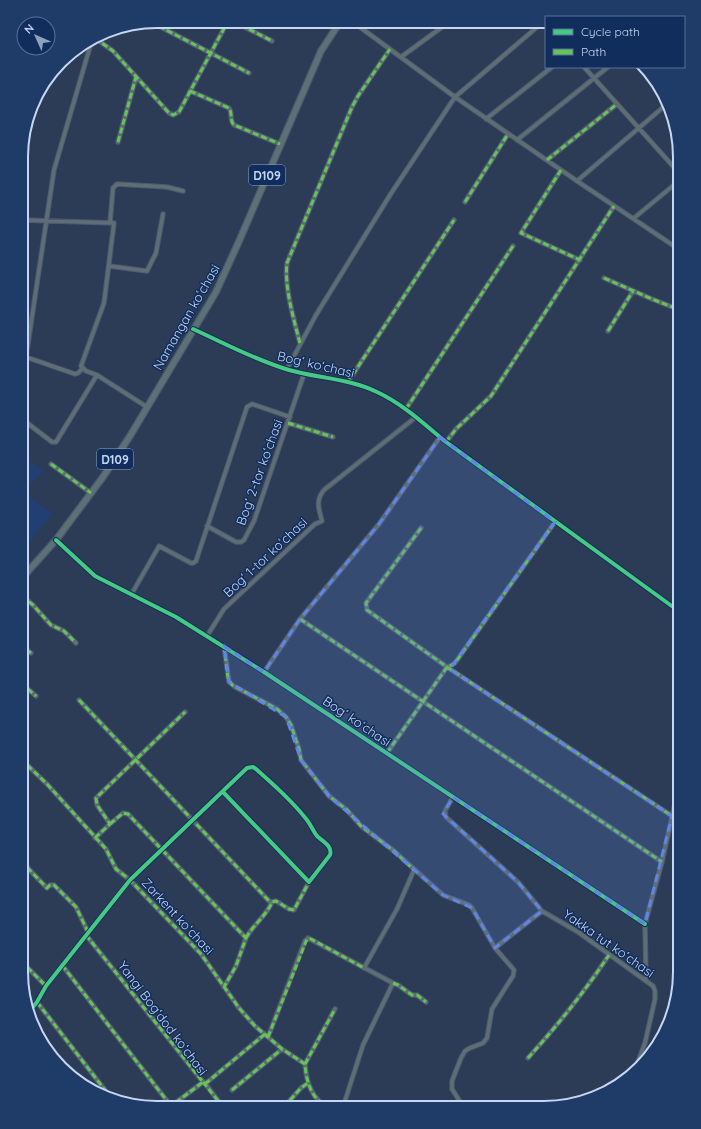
<svg xmlns="http://www.w3.org/2000/svg" width="701" height="1129" viewBox="0 0 701 1129" font-family="Quicksand,sans-serif">
<rect width="100%" height="100%" fill="#2c3c56"/>
<path fill="#213f73" d="M22 456 44 470 24 493 52 513 31 541 28 539 25 543 22 541Z"/>
<g fill="none" stroke-linecap="round" stroke-linejoin="round">
<g stroke="#4b596f" stroke-width="5.5">
<path id="street" d="M233 21 272 41
M151 22 249 73
M353 22 455 97 577 181 680 250
M95 38 113 51 169 113 173 115 179 112 228 21
M401 57 449 22
M584 67 680 174
M190 91 229 108C233 113 229 120 234 125L280 144
M486 119 552 67
M517 140 608 67
M118 142 136 77
M547 160 617 104
M561 170 521 233 580 260
M577 181 668 103
M465 202 508 134
M634 218 680 180
M22 220 114 223 104 303 81 366 86 371 97 375 147 407
M110 223 113 188 117 184 167 187 183 191
M109 266 147 271 156 253 163 214
M604 278 652 299 680 310
M193 329C224 343 255 360 289 370 317 378 351 379 377 392 403 404 424 424 446 442L680 612
M608 331 633 291
M300 343C294 320 284 287 287 263L352 107 358 96 390 49
M26 357 75 374 78 373 83 368
M22 369 26 357 54 170 92 40
M287 369 316 315 390 195 455 97 543 22
M348 382 454 220
M406 409 513 246
M22 419 52 442H56L97 375
M288 423 333 437
M446 442 456 429 491 396 614 206
M51 464 91 493
M207 526 236 542H241L244 540 254 521 304 374
M421 528 366 603 367 610 447 667 672 816
M56 540 95 576 176 617 264 672 645 924
M131 595 158 548 159 546 191 563H193L196 561 247 407 252 404 290 417
M22 596 33 605 51 625 64 631 76 643
M300 619 662 862
M207 636 224 609 315 524 322 521C319 509 315 501 324 490L416 417
M21 646 31 653
M224 646 229 682 235 687 277 709 286 717 291 725 299 749 301 760 329 796 347 810 361 826 394 851 443 895 469 905 472 908 495 948 514 970 513 976 492 1009 487 1038 483 1043 470 1048 465 1051 461 1058 452 1081V1089L464 1108
M264 672 300 619 379 524 440 437
M21 683 36 696
M79 700 271 903
M387 753 447 667 450 666 455 663 555 522
M21 759 47 784 106 849 116 869 130 880 201 954 239 1008 255 1026 282 1049 305 1064C306 1081 312 1102 330 1107
M453 797 445 811 446 817 518 882 542 911 578 932 653 986 655 991V999L645 1043 636 1067
M110 824 123 813 128 814 246 938 236 966 224 987
M95 838 110 824 97 805 96 798 185 712
M21 861 47 888 50 885H54L76 907 88 932
M21 912V913
M86 935 203 1082 170 1107
M246 938C253 925 267 915 272 902L276 901 289 909 294 910 309 882
M495 948 542 911
M21 961 46 986
M62 965 171 1106
M364 968 397 909 414 870
M646 980 645 924 662 862 680 781
M393 983 398 985 412 995H417L426 1002
M37 1002 108 1094
M29 1012 37 1002 46 986 130 880 247 768 253 767 256 769C274 785 292 801 307 820 311 825 313 831 317 836 322 841 333 846 330 855L309 882 223 792
M268 1037 305 941 308 938 393 983 363 1045 343 1107
M528 1058C558 1025 585 991 609 955
M305 1064 335 1009
M204 1082 223 1107
M205 1084 265 1034
M232 1090 282 1049
M284 1107 301 1088 308 1083"/>
</g>
<g stroke="#4b596f" stroke-width="8">
<path id="primary" d="M22 578 56 540 103 477 130 436 216 292 240 239 321 51 340 22"/>
</g>
<use href="#street" stroke="#5e6e74" stroke-width="3.5"/>
<use href="#primary" stroke="#5b7175" stroke-width="5.5"/>
<path stroke="#66c356" stroke-width="3" stroke-dasharray="6 3" stroke-linecap="butt" d="M233 21 272 41
M151 22 249 73
M95 38 113 51 169 113 173 115 179 112 228 21
M190 91 229 108C233 113 229 120 234 125L280 144
M118 142 136 77
M547 160 617 104
M561 170 521 233 580 260
M465 202 508 134
M604 278 652 299 680 310
M608 331 633 291
M300 343C294 320 284 287 287 263L352 107 358 96 390 49
M348 382 454 220
M406 409 513 246
M288 423 333 437
M446 442 456 429 491 396 614 206
M51 464 91 493
M421 528 366 603 367 610 447 667 672 816
M22 596 33 605 51 625 64 631 76 643
M300 619 662 862
M21 646 31 653
M224 646 228 678 232 685 277 709 286 717 291 725 299 749 301 760 329 796 347 810 361 826 394 851 414 870
M21 683 36 696
M79 700 271 903
M387 753 447 667 450 666 455 663 555 522
M21 759 47 784 106 849 116 869 130 880 201 954 239 1008 255 1026 282 1049 305 1064C306 1081 312 1102 330 1107
M110 824 123 813 128 814 246 938 236 966 224 987
M95 838 110 824 97 805 96 798 185 712
M21 861 47 888 50 885H54L76 907 88 932
M86 935 203 1082 170 1107
M246 938C253 925 267 915 272 902L276 901 289 909 294 910 309 882
M21 961 46 986
M62 965 171 1106
M393 983 398 985 412 995H417L426 1002
M37 1002 108 1094
M268 1037 307 939H311L364 968
M528 1058C558 1025 585 991 609 955
M305 1064 335 1009
M203 1082 223 1107
M205 1084 265 1034
M232 1090 282 1049
M284 1107 301 1088 308 1083"/>
<g stroke="#112d5c" stroke-width="6">
<path id="cycleway" d="M193 329C224 343 255 360 289 370 317 378 351 379 377 392 403 404 424 424 446 442L680 612
M56 540 95 576 176 617 264 672 645 924
M29 1012 37 1002 46 986 130 880 247 768 253 767 256 769C274 785 292 801 307 820 311 825 313 831 317 836 322 841 333 846 330 855L309 882 223 792"/>
</g>
<use href="#cycleway" stroke="#46c982" stroke-width="4"/>
</g>
<path fill="#6085e4" fill-opacity="0.2" stroke="#6085e4" stroke-width="3" stroke-dasharray="8 5" stroke-linejoin="round" d="M440 437 555 522 450 669 672 816 645 924 453 797 443 814 518 882 542 911 495 948 472 908 443 895 329 796 301 760 286 717 229 682 224 646 264 672 300 619 379 524Z"/>
<g text-anchor="middle" dominant-baseline="central" stroke-width="3" stroke-linejoin="round" paint-order="stroke">
<g fill="#112d5c" stroke="#8fa4c7" stroke-width="1">
<rect x="249" y="165" width="36" height="20" rx="3"/>
<rect x="97" y="449" width="36" height="20" rx="3"/>
</g>
<g font-size="12" font-weight="bold" fill="#c5d7f5">
<text x="267" y="175">D109</text>
<text x="115" y="459">D109</text>
</g>
<g font-size="13" fill="#c5d7f5" stroke="#112d5c">
<text transform="translate(186 317) rotate(-60)">Namangan koʻchasi</text>
<text transform="translate(316 364) rotate(13)">Bogʻ koʻchasi</text>
<text transform="translate(259 472) rotate(-70)">Bogʻ 2-tor koʻchasi</text>
<text transform="translate(265 557) rotate(-43)">Bogʻ 1-tor koʻchasi</text>
<text transform="translate(357 721) rotate(34)">Bogʻ koʻchasi</text>
<text transform="translate(178 916) rotate(47)">Zarkent koʻchasi</text>
<text transform="translate(609 943) rotate(35)">Yakka tut koʻchasi</text>
<text transform="translate(163 1018) rotate(53)">Yangi Bogʻdod koʻchasi</text>
</g>
</g>
<path d="M0 0H701V1129H0ZM157 28H544A129 129 0 0 1 673 157V972A129 129 0 0 1 544 1101H157A129 129 0 0 1 28 972V157A129 129 0 0 1 157 28Z" fill="#1f3b68" fill-rule="evenodd"/>
<path fill="none" stroke="#c5d7f5" stroke-width="2" d="M157 28H544A129 129 0 0 1 673 157V972A129 129 0 0 1 544 1101H157A129 129 0 0 1 28 972V157A129 129 0 0 1 157 28Z"/>
<rect x="545" y="16" width="140" height="52" fill="#112d5c" stroke="#597199"/>
<rect x="553" y="29" width="20" height="6" fill="#46c982" stroke="#597199"/>
<text x="581" y="36" font-size="12" fill="#c5d7f5">Cycle path</text>
<rect x="553" y="49" width="20" height="6" fill="#66c356" stroke="#597199"/>
<text x="581" y="56" font-size="12" fill="#c5d7f5">Path</text>
<g transform="translate(36 36) rotate(315)"><circle r="19" fill="#112d5c" stroke="#597199"/>
<path d="M0-3L7 15L0 10L-7 15Z" fill="#8fa1bd"/>
<text y="-6" font-size="11" font-weight="bold" text-anchor="middle" fill="#c5d7f5">N</text>
</g>
</svg>
